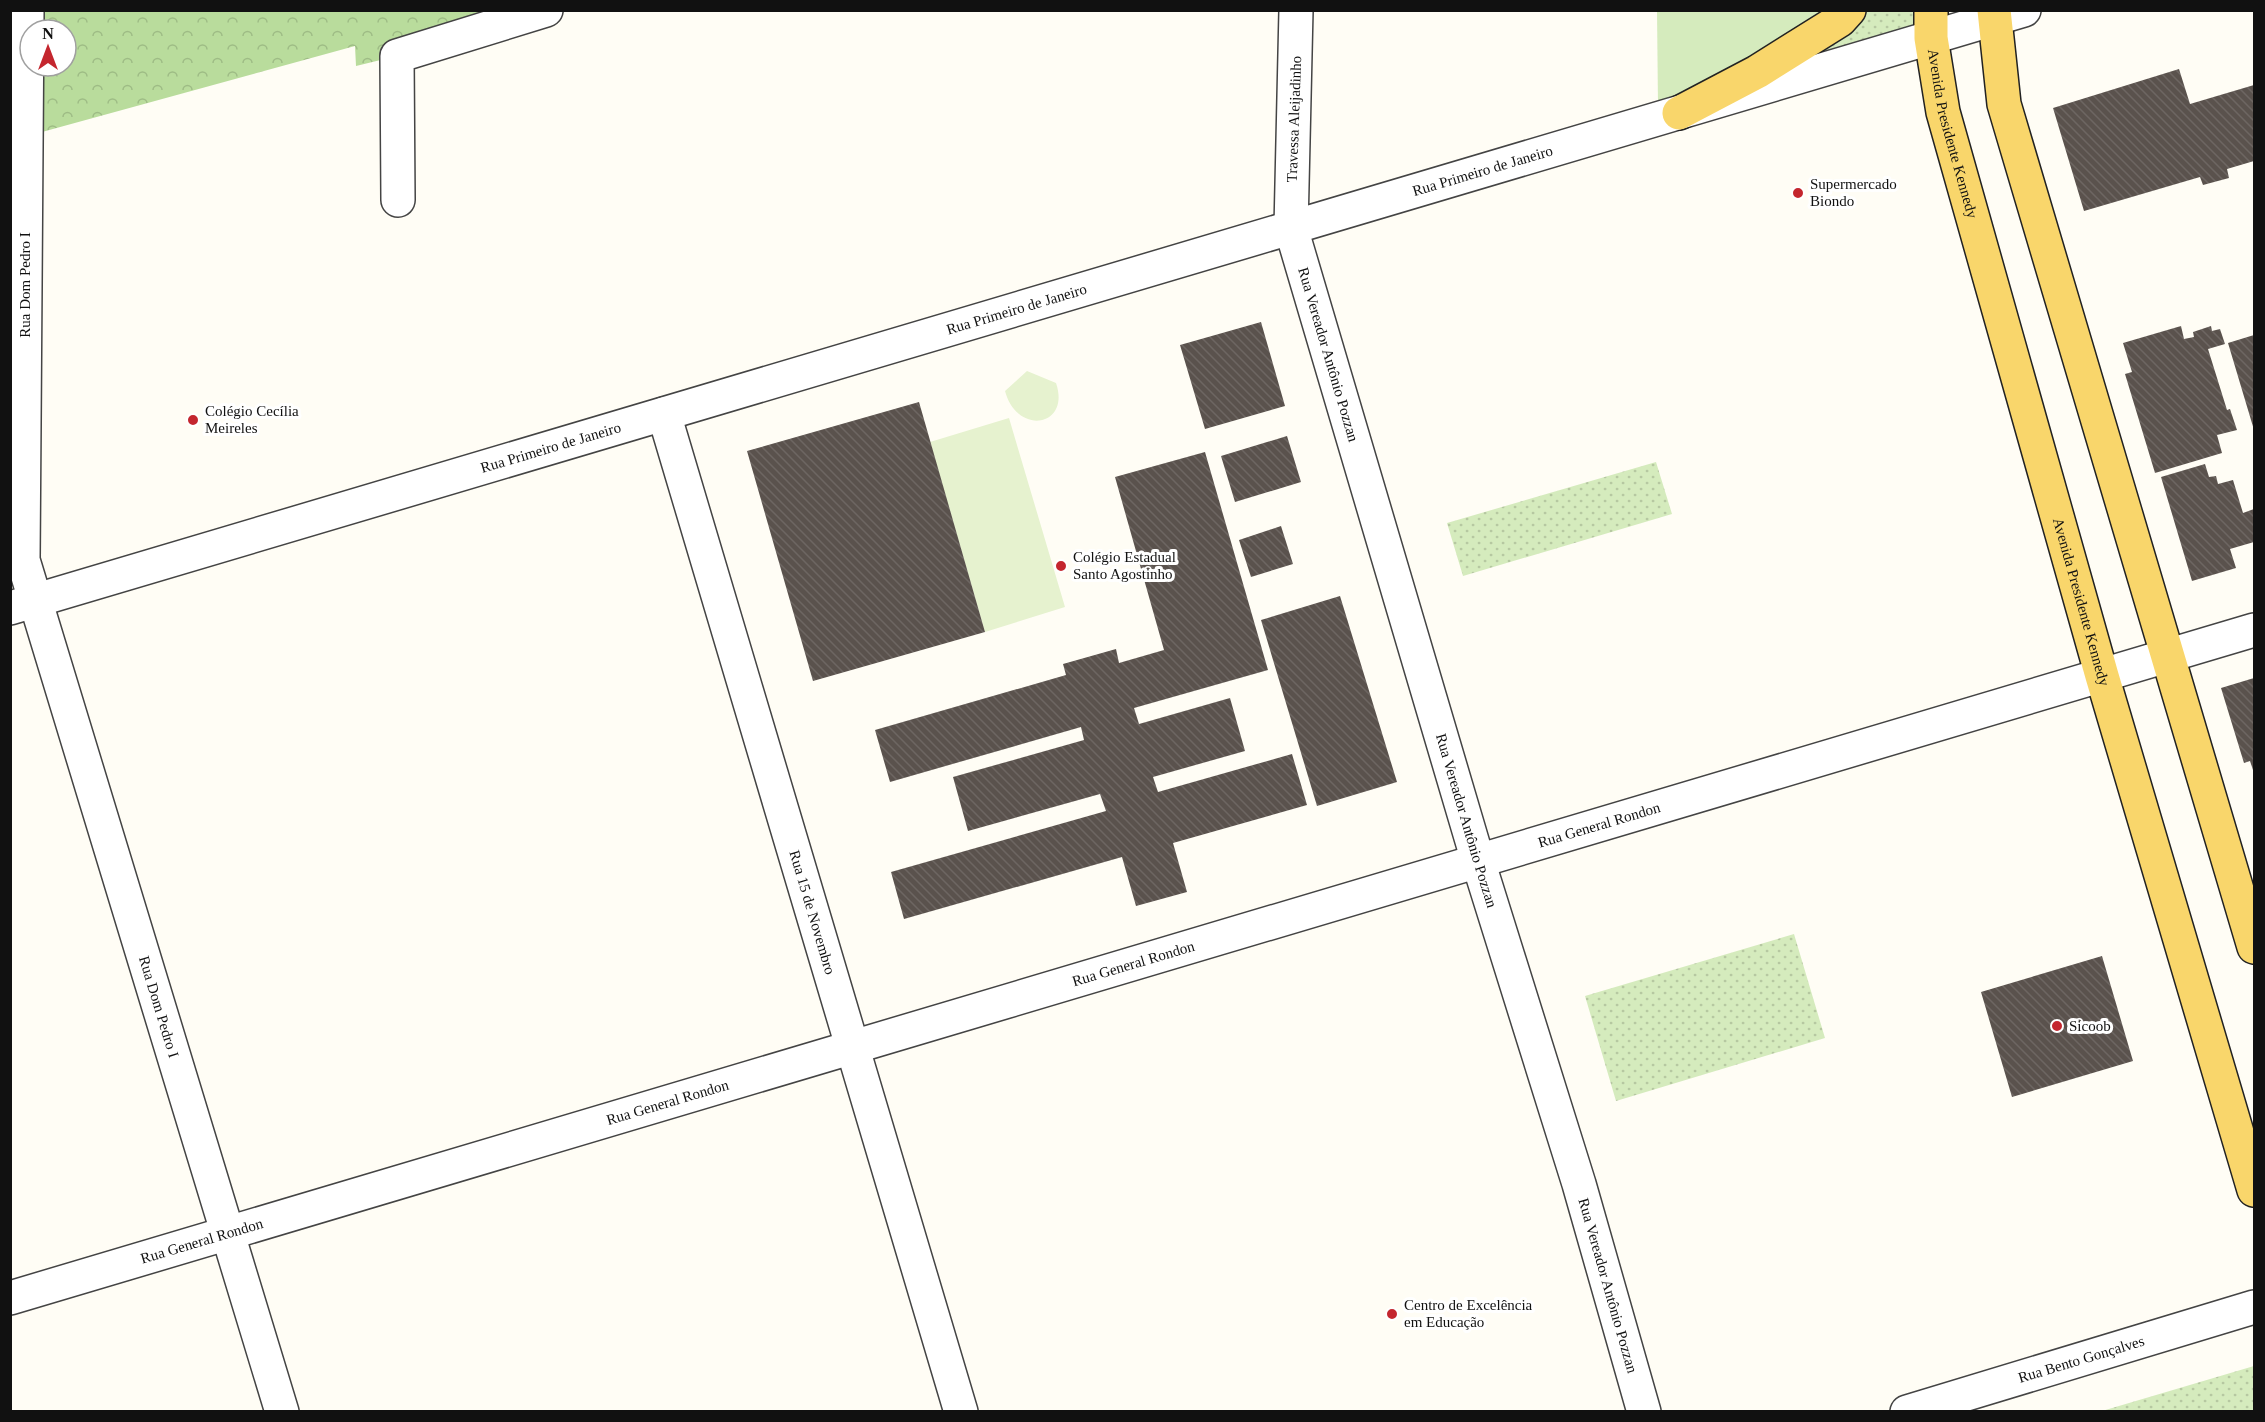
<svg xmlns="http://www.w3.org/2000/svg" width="2265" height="1422" viewBox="0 0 2265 1422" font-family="'Times New Roman',serif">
<defs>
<pattern id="grass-dots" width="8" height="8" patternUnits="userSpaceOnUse" patternTransform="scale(1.5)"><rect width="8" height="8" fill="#d5ebbd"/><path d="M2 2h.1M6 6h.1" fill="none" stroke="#b6c8a1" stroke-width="1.8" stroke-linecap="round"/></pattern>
<pattern id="forest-crowns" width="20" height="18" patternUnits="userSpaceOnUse" patternTransform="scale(1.5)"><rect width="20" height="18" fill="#b9dc9c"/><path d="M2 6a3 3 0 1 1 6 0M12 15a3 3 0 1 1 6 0" fill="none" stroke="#9ebc85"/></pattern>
<pattern id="building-back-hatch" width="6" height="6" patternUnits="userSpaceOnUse" patternTransform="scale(1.5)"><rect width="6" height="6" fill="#5a524d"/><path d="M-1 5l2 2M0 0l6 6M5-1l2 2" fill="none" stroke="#6d6662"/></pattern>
</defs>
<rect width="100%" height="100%" fill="#fffdf5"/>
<path fill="url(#grass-dots)" d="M1856 11H1924L1925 32 1771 69Z
M1656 462 1672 514 1463 576 1447 523Z
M1794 934 1825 1038 1616 1101 1585 996Z
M2254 1366V1411H2102Z"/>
<path fill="url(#forest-crowns)" d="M27 10 546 11 397 56 356 66 355 46 42 132V66H66V30H42Z"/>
<path fill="#d5ebbd" d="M1657 11H1826L1704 86 1658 106Z"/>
<path fill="#e6f2cf" d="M1027 371 1056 383C1071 427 1017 436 1005 391Z
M1009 418 1065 607 985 632 930 442Z"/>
<path fill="url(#building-back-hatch)" d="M2179 69 2190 104 2254 85V161L2227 169 2229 178 2203 185 2200 177 2084 211 2053 108Z
M1261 322 1285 406 1205 429 1180 345Z
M2181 326 2184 339 2194 337 2193 332 2211 326 2212 331 2220 329 2225 344 2208 349 2227 410 2230 409 2237 430 2217 435 2222 453 2155 473 2125 374 2132 372 2123 343Z
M2254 335V430L2228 343Z
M919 402 985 632 813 681 747 451Z
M1287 436 1301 482 1235 502 1221 456Z
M1205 452 1268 670 1134 708 1139 724 1230 698 1245 751 1153 777 1158 792 1292 754 1307 805 1173 843 1187 892 1136 906 1122 857 904 919 891 872 1106 811 1100 794 968 831 953 777 1084 740 1081 727 890 782 875 730 1066 675 1063 664 1116 649 1119 663 1164 650 1115 477Z
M2205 464 2209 477 2216 476 2218 484 2233 480 2243 513 2254 509V542L2230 549 2236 568 2192 581 2161 477Z
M1281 526 1293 564 1251 577 1239 540Z
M1340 596 1397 782 1317 806 1261 620Z
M2254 678V773L2250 761 2244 763 2221 688Z
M2102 956 2133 1061 2012 1097 1981 992Z"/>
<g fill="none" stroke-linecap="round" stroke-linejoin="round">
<g stroke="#444" stroke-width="36">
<g id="minor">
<path id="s1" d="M27 10 23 560 282 1412"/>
<path id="s2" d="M1296 10 1291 228 1478 861 1579 1184 1644 1412"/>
<path d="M398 200 397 56 546 10"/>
<path id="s3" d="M664 414 961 1412"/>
<path id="s4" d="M10 608 2024 10"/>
<path id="s5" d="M10 1298 2254 630"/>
<path id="s6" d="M1907 1412 2254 1307"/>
</g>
</g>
<g stroke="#222" stroke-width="36">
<g id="major">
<path id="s7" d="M1931 10V38L1943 112 2102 676 2254 1190"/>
<path d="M1994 10 2004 104 2254 947"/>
<path d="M1679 113 1757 72 1840 20 1849 10"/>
</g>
</g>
<use href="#minor" stroke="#fff" stroke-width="33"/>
<use href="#major" stroke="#f9d66b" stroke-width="33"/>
</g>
<g fill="#c4262e" stroke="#fff" stroke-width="2">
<circle cx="1798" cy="193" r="6"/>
<circle cx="193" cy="420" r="6"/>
<circle cx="1061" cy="566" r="6"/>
<circle cx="2057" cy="1026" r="6"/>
<circle cx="1392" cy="1314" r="6"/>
</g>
<g text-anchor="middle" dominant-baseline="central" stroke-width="6" stroke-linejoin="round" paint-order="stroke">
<g font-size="15" fill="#111" stroke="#fff">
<text transform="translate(1294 119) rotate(-88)">Travessa Aleijadinho</text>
<text stroke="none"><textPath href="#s7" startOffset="126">Avenida Presidente Kennedy</textPath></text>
<text stroke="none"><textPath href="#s4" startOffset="1536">Rua Primeiro de Janeiro</textPath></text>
<text transform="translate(25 285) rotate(-90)">Rua Dom Pedro I</text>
<text stroke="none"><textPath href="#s4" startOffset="1050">Rua Primeiro de Janeiro</textPath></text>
<text stroke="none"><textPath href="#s2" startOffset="350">Rua Vereador Antônio Pozzan</textPath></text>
<text stroke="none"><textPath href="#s4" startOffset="564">Rua Primeiro de Janeiro</textPath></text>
<text stroke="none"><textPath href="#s7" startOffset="612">Avenida Presidente Kennedy</textPath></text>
<text stroke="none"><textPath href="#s2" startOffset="836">Rua Vereador Antônio Pozzan</textPath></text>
<text stroke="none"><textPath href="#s5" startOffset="1658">Rua General Rondon</textPath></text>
<text stroke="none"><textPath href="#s3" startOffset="520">Rua 15 de Novembro</textPath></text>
<text stroke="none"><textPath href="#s5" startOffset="1172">Rua General Rondon</textPath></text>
<text stroke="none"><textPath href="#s1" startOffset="1017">Rua Dom Pedro I</textPath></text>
<text stroke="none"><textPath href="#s5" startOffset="686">Rua General Rondon</textPath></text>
<text stroke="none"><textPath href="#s5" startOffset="200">Rua General Rondon</textPath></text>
<text stroke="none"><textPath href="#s2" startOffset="1322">Rua Vereador Antônio Pozzan</textPath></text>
<text stroke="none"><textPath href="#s6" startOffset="182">Rua Bento Gonçalves</textPath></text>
</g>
<g font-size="15" fill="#111" stroke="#fff" text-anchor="start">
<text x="1810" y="184">Supermercado<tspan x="1810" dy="17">Biondo</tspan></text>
<text x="205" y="411">Colégio Cecília<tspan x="205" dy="17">Meireles</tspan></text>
<text x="1073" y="557">Colégio Estadual<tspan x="1073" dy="17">Santo Agostinho</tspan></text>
<text x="2069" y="1026">Sicoob</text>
<text x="1404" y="1305">Centro de Excelência<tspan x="1404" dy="17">em Educação</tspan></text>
</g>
</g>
<rect width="2265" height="1422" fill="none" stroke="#111111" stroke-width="24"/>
<g transform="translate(48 48)"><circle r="28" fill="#ffffff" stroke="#a0a0a0" stroke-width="1.5"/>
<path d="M0-4.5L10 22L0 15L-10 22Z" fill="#c4262e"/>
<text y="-9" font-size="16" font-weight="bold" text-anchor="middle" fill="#111111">N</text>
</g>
</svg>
